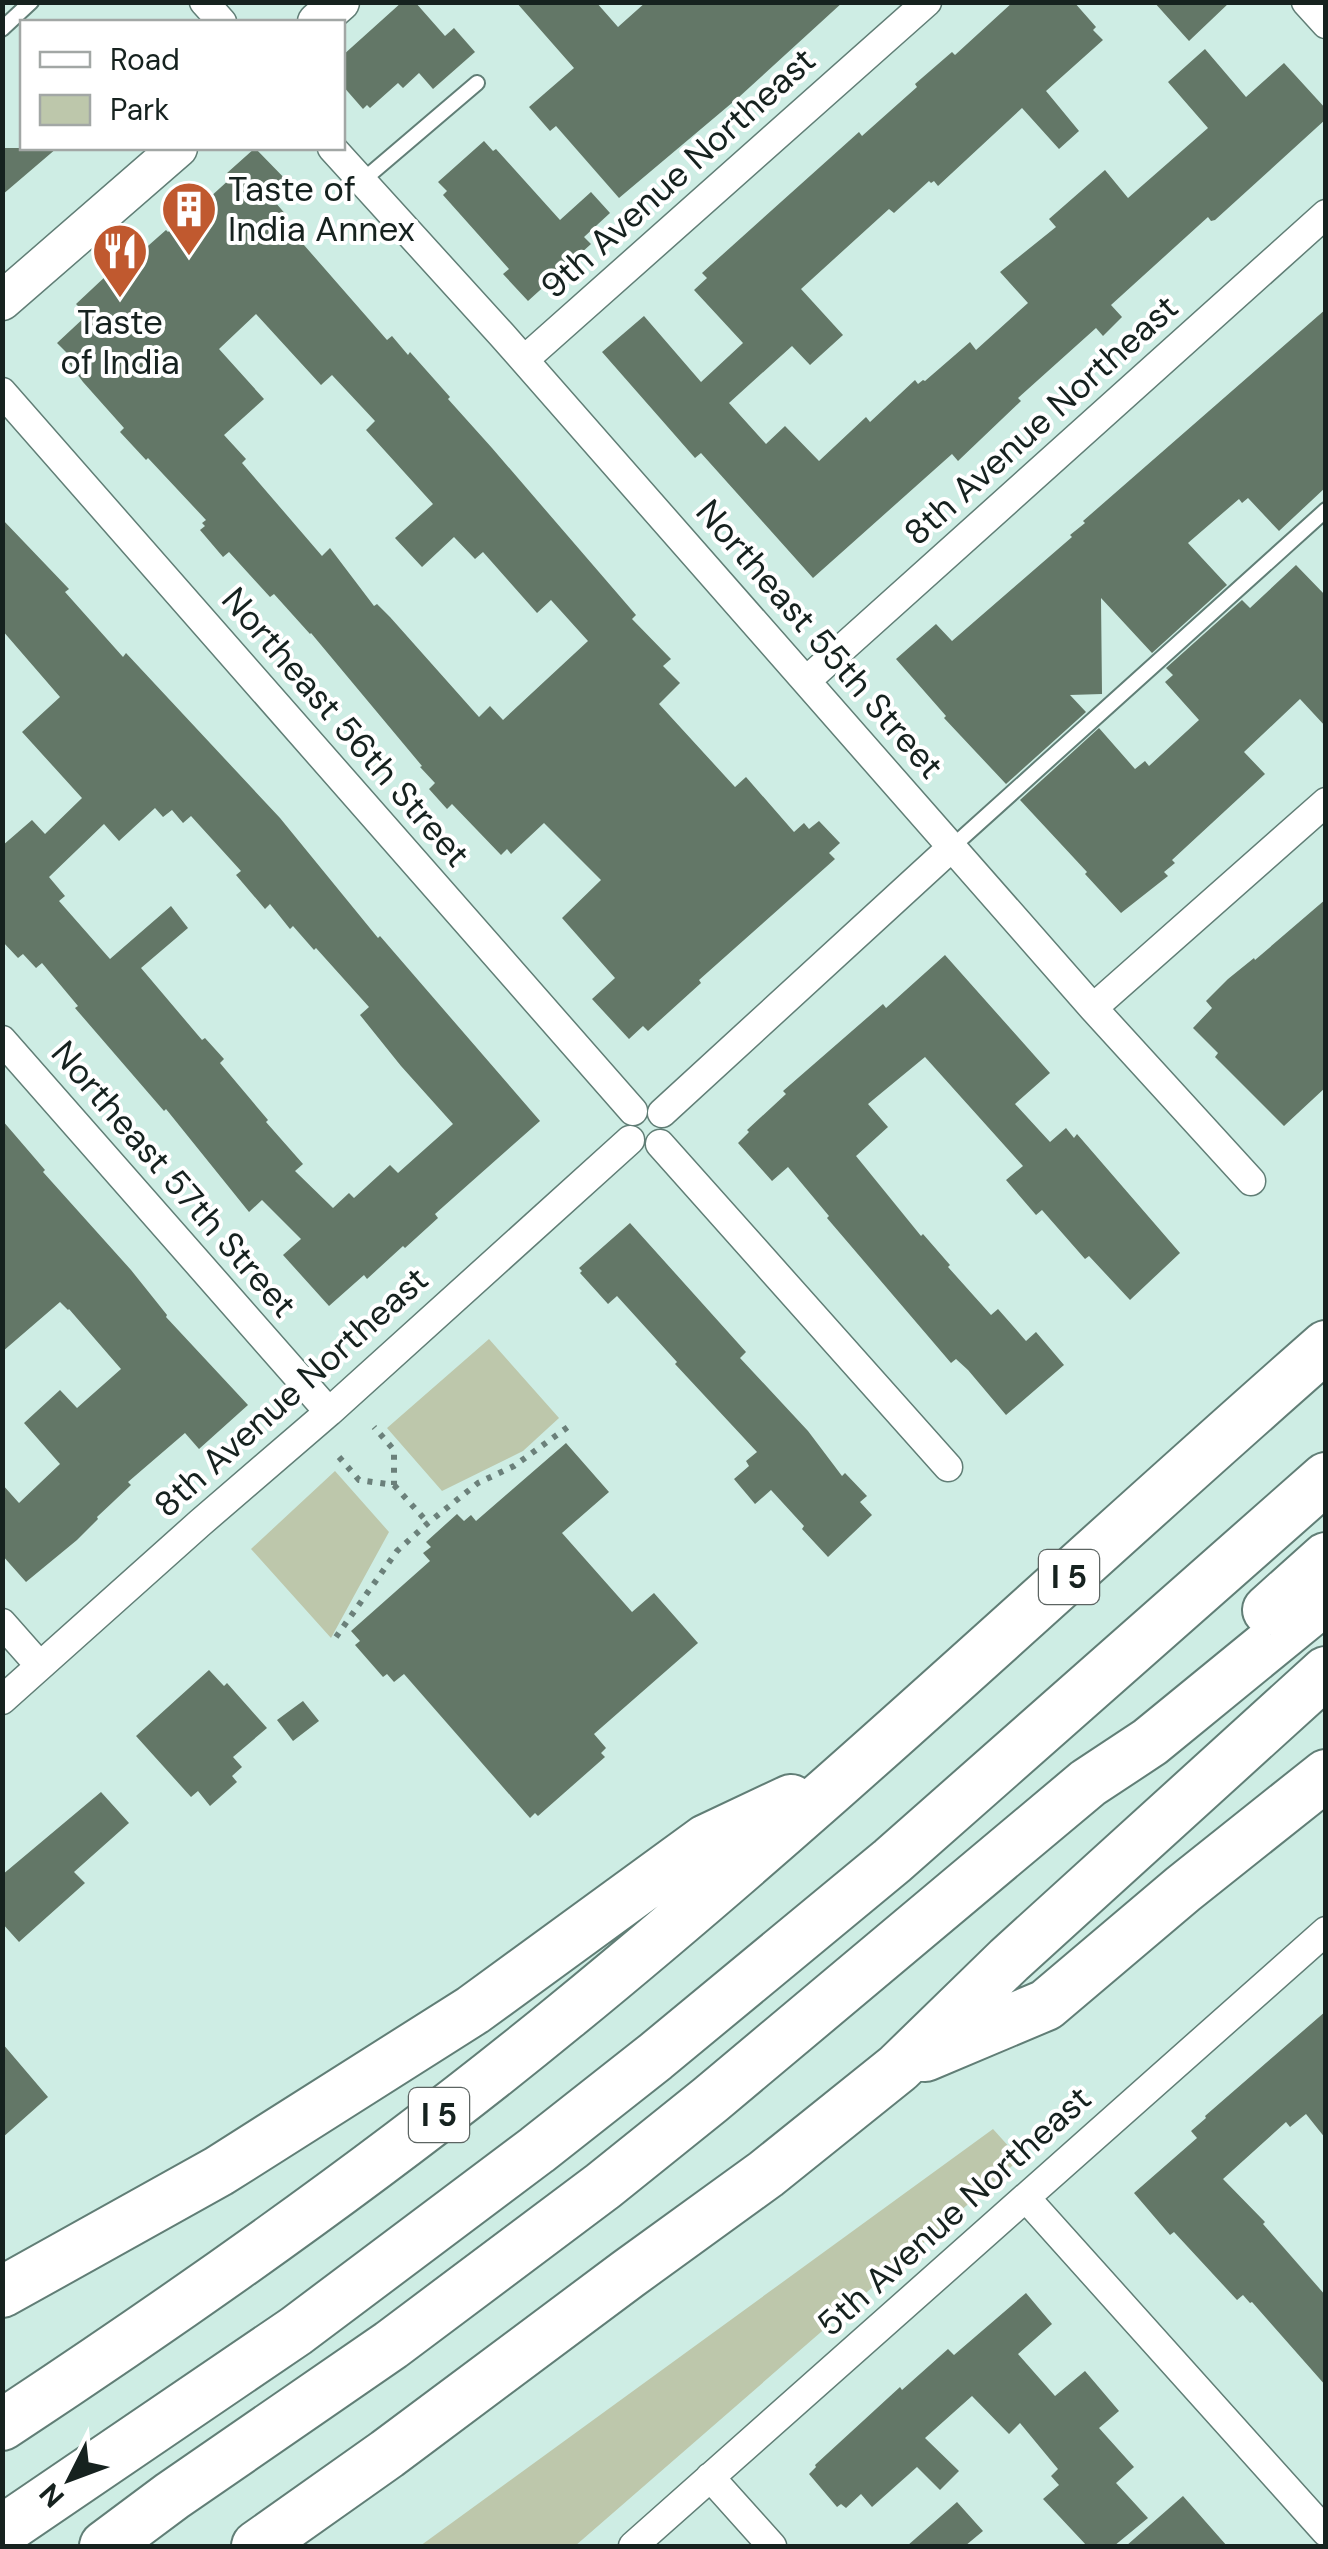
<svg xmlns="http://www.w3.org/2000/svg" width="1328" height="2549" viewBox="0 0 1328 2549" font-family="'DM Sans',sans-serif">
<rect width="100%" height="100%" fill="#ceede4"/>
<path fill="#bdc7ab" d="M489 1339 559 1418 523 1451 442 1491 387 1428Z
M335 1471 389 1532 331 1638 251 1549Z
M993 2129 1020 2159 575 2546H420Z"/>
<path fill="#637767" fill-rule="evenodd" d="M402 2H415L445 36 454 28 475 52 433 89 419 73 403 88 398 83 370 108 367 105 363 109 342 85V56Z
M516 2H596L618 27 646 2H843L739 97 619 198 556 126 550 131 529 107 574 68Z
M1013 2H1074L1096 27 1093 30 1103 40 1046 91 1079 131 1059 149 1022 108 938 186 934 181 931 183 929 181 894 213 889 209 801 289 843 335 810 365 792 346 729 403 766 444 785 426 819 461 866 417 870 422 915 380 918 384 923 380 925 381 970 342 976 350 1028 303 1000 272 1056 227 1049 219 1105 170 1128 198 1208 128 1168 82 1205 49 1246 97 1284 63 1326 109V119L1215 220 1211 221 1208 217 1111 305 1122 317 1103 336 1096 328 1018 398 1021 401 958 461 952 454 813 578 701 453 695 458 602 352 644 316 701 382 743 343 694 290 707 278 702 273 859 132 862 136 917 87 915 84 952 52 955 55Z
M1154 2H1230L1189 41Z
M484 141 493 151 496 149 560 220 591 192 610 213 584 237 591 244 528 301 503 274 509 269 443 195 447 191 438 182Z
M2 148H57L2 195Z
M255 148 292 186 275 202 288 217 283 221 387 340 392 336 408 355 410 352 450 397 448 399 492 448 636 615 632 619 671 659 663 666 680 683 659 704 735 787 746 777 794 832 804 823 809 829 819 821 840 843 829 853 835 859 699 980 701 983 648 1031 643 1026 629 1039 592 999 615 978 562 918 601 880 544 823 511 854 507 849 501 855 452 804 447 809 429 789 435 783 420 767 422 766 311 633 310 634 274 594 270 597 229 552 223 557 200 530 205 526 202 523 206 520 148 458 146 460 120 432 124 428 83 382 68 362 72 358 57 343 87 315 76 304 108 274 102 268 130 242 140 253 166 230 168 232 184 218 186 219 231 178 227 173ZM256 314 321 385 332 375 375 421 366 430 433 504 395 538 422 567 454 537 475 559 483 552 537 613 551 600 588 641 503 720 490 706 479 717 390 617 377 604 374 606 330 548 322 556 242 463 246 459 224 435 264 399 219 349Z
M1326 309V487L1279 531 1248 498 1242 503 1239 499 1188 543 1227 585 1152 653 1101 598 1102 694 1070 695 1086 712 1006 784 944 718 946 716 896 659 936 624 952 641 1072 537 1070 535 1085 523 1083 521Z
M2 519 69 589 65 592 123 657 126 653 280 818 378 938 380 936 540 1121 435 1214 438 1218 405 1248 403 1246 367 1279 364 1275 329 1306 283 1255 301 1239 262 1200 249 1212 166 1109 164 1111 75 1008 78 1006 42 963 36 968 23 954 18 958 2 941V846L32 820 45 834 82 798 22 732 60 697 2 630ZM155 808 163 817 172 810 183 823 191 816 241 871 236 875 265 909 270 904 290 929 293 926 314 950 316 948 369 1007 360 1015 401 1066 453 1124 398 1173 390 1165 354 1198 349 1193 333 1208 295 1171 303 1164 266 1122 268 1120 220 1063 224 1059 205 1038 202 1040 141 968 188 928 171 906 110 959 59 901 65 896 49 877 104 824 119 841Z
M1296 565 1326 596V727L1300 699 1244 752 1265 774 1172 860 1175 863 1164 872 1168 876 1121 913 1085 874 1087 872 1020 800 1099 728 1135 769 1145 761 1149 766 1199 720 1165 682 1173 675 1166 668 1242 600 1250 608Z
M1326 899V1087L1284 1126 1215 1057 1218 1053 1193 1028 1212 1008 1206 1001 1228 979 1254 958 1255 960Z
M945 955 1050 1073 1015 1104 1050 1142 1066 1128 1074 1138 1077 1134 1180 1253 1130 1300 1089 1256 1085 1259 1042 1210 1036 1215 1006 1180 1023 1166 925 1057 868 1104 888 1127 856 1156 921 1236 923 1234 950 1265 948 1267 991 1315 998 1309 1026 1341 1036 1332 1064 1365 1006 1415 968 1370 956 1359 951 1363 827 1218 829 1216 788 1167 772 1181 738 1143 749 1132 747 1130 786 1094 783 1091 883 1004 886 1008Z
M2 1120 45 1170 43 1172 131 1270 167 1315 166 1317 248 1405 199 1449 185 1433 128 1482 131 1485 97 1517 98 1519 77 1540 26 1582 2 1555V1484L19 1503 60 1464 24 1423 60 1390 77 1408 121 1369 69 1309 68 1310 60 1302 2 1352Z
M630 1223 746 1352 740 1358 808 1431 842 1476 845 1473 867 1496 860 1502 872 1515 828 1557 802 1529 804 1526 771 1490 755 1504 734 1479 749 1466 746 1461 757 1452 675 1364 677 1362 617 1296 608 1304 580 1273 582 1271 579 1268Z
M566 1443 609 1492 562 1533 632 1612 654 1593 698 1643 594 1734 606 1748 601 1753 605 1757 538 1816 535 1813 530 1818 404 1674 394 1682 387 1674 383 1677 355 1645 360 1641 351 1631 430 1561 423 1553 431 1547 426 1542 457 1514 464 1521 471 1515 476 1521Z
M209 1670 224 1686 227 1683 267 1728 233 1757 242 1767 232 1776 237 1782 210 1806 198 1791 191 1797 136 1736Z
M303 1701 319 1721 293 1741 277 1720Z
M101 1792 129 1823 74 1872 85 1883 19 1942 2 1923V1875Z
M1326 2011V2139L1306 2114 1290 2127 1286 2122 1223 2179 1265 2222 1263 2224 1326 2296V2386L1252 2302 1250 2303 1243 2295 1237 2300 1174 2232 1170 2235 1134 2193 1197 2138 1191 2131 1206 2118 1205 2116Z
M2 2043 48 2097 2 2138Z
M1026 2293 1052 2324 1018 2354 1055 2396 1085 2371 1119 2411 1099 2428 1134 2467 1116 2483 1148 2518 1114 2546H1087L1043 2499 1059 2485 1051 2476 1058 2469 1020 2423 1009 2434 972 2396 925 2438 959 2471 940 2490 917 2467 872 2507 861 2494 846 2508 841 2504 837 2507 809 2474 816 2467 815 2465 900 2387 902 2390 948 2349 954 2355Z
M1183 2496 1227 2546H1126Z
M957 2502 983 2531 965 2546H907Z"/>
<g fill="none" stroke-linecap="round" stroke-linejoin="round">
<g stroke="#617e76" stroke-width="18">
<path id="lane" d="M2 29 31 2
M362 181 477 83
M952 847 1326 510"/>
</g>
<g stroke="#617e76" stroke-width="31">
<path id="street" d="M204 2 222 22
M1306 2 1326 24
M332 148 502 335 1093 1008 1251 1181
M524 360 927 2
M2 392 633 1111
M806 681 1326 214
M1093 1008 1326 802
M2 1040 329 1412
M662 1113 952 847
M660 1144 948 1467
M2 1623 40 1666
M2 1700 200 1523 329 1412 630 1140
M1026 2198 1326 2532
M710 2477 772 2546
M633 2546 1326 1931"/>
</g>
<g stroke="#617e76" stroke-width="41">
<path id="secondary" d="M317 22 340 2
M2 301 178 148"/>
</g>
<g stroke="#617e76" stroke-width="54">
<path id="highway" d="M1268 1610 1326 1558
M925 2056 1046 2005 1183 1889 1326 1775
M2 2292 219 2171 473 2010 706 1840 791 1800
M2 2425C196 2297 386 2163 565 2016 827 1802 1072 1569 1326 1346
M2 2531 296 2331 537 2150 655 2057 892 1861 1326 1478
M105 2546 172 2496 391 2345 603 2186 710 2100 1088 1783 1150 1742 1326 1598
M257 2546 387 2454 628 2274 766 2174 898 2068 1009 1960 1326 1672"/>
</g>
<path stroke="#6b807a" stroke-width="6" stroke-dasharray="5 8" stroke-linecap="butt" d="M339 1457 359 1480 394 1485V1450L374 1427
M394 1485 428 1523
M336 1637 397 1551 428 1523 478 1483 514 1466 572 1424"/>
<use href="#lane" stroke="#fff" stroke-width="14"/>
<use href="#street" stroke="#fff" stroke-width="28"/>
<use href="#secondary" stroke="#fff" stroke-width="38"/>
<use href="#highway" stroke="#fff" stroke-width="50"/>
</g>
<defs>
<g id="building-pin" transform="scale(2.875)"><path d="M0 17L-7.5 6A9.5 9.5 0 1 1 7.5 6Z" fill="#c0592f" stroke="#fff"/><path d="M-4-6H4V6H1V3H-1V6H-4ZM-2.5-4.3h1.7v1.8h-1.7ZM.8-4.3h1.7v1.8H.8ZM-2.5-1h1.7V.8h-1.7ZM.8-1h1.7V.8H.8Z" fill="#fff"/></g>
<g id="restaurant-pin" transform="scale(2.875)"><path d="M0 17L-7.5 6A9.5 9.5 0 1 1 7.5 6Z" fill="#c0592f" stroke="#fff"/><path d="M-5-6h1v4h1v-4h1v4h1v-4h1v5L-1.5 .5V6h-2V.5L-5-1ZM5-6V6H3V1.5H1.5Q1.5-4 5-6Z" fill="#fff"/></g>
</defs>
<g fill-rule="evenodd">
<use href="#building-pin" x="189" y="209"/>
<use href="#restaurant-pin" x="120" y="251"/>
</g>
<g text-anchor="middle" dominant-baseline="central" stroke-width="8" stroke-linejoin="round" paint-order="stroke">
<g fill="#fff" stroke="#5c6462" stroke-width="2.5">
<rect x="1039" y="1550" width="60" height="54" rx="8"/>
<rect x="409" y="2088" width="60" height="54" rx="8"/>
</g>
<g font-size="32" font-weight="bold" fill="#16221f">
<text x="1069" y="1577">I 5</text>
<text x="439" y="2115">I 5</text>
</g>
<g font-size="35" fill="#16221f" stroke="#fff">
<text transform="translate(678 173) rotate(-42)">9th Avenue Northeast</text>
<text transform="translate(1041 420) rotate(-42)">8th Avenue Northeast</text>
<text transform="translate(820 639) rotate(49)">Northeast 55th Street</text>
<text transform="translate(346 727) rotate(49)">Northeast 56th Street</text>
<text transform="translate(174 1179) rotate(49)">Northeast 57th Street</text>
<text transform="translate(291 1392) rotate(-42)">8th Avenue Northeast</text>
<text transform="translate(954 2211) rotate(-42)">5th Avenue Northeast</text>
</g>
<g font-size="35" fill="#16221f" stroke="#fff" text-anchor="start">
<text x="228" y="189">Taste of<tspan x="228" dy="40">India Annex</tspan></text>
<text x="120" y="322" text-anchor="middle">Taste<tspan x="120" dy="40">of India</tspan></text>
</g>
</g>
<rect width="1328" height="2549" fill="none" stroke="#16221f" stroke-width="10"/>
<rect x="20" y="20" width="325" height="130" fill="#ffffff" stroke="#a2a7a5" stroke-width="2.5"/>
<rect x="40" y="52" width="50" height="15" fill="#ffffff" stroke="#a2a7a5" stroke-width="2.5"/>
<text x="110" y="70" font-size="30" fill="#16221f">Road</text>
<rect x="40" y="95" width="50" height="30" fill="#bdc7ab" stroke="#a2a7a5" stroke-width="2.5"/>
<text x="110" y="120" font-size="30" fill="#16221f">Park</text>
<g transform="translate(70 2479) rotate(228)" stroke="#ffffff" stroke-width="8" paint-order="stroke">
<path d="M0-8L18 38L0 25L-18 38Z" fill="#16221f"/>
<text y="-15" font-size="28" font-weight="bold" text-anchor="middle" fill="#16221f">N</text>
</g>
</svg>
